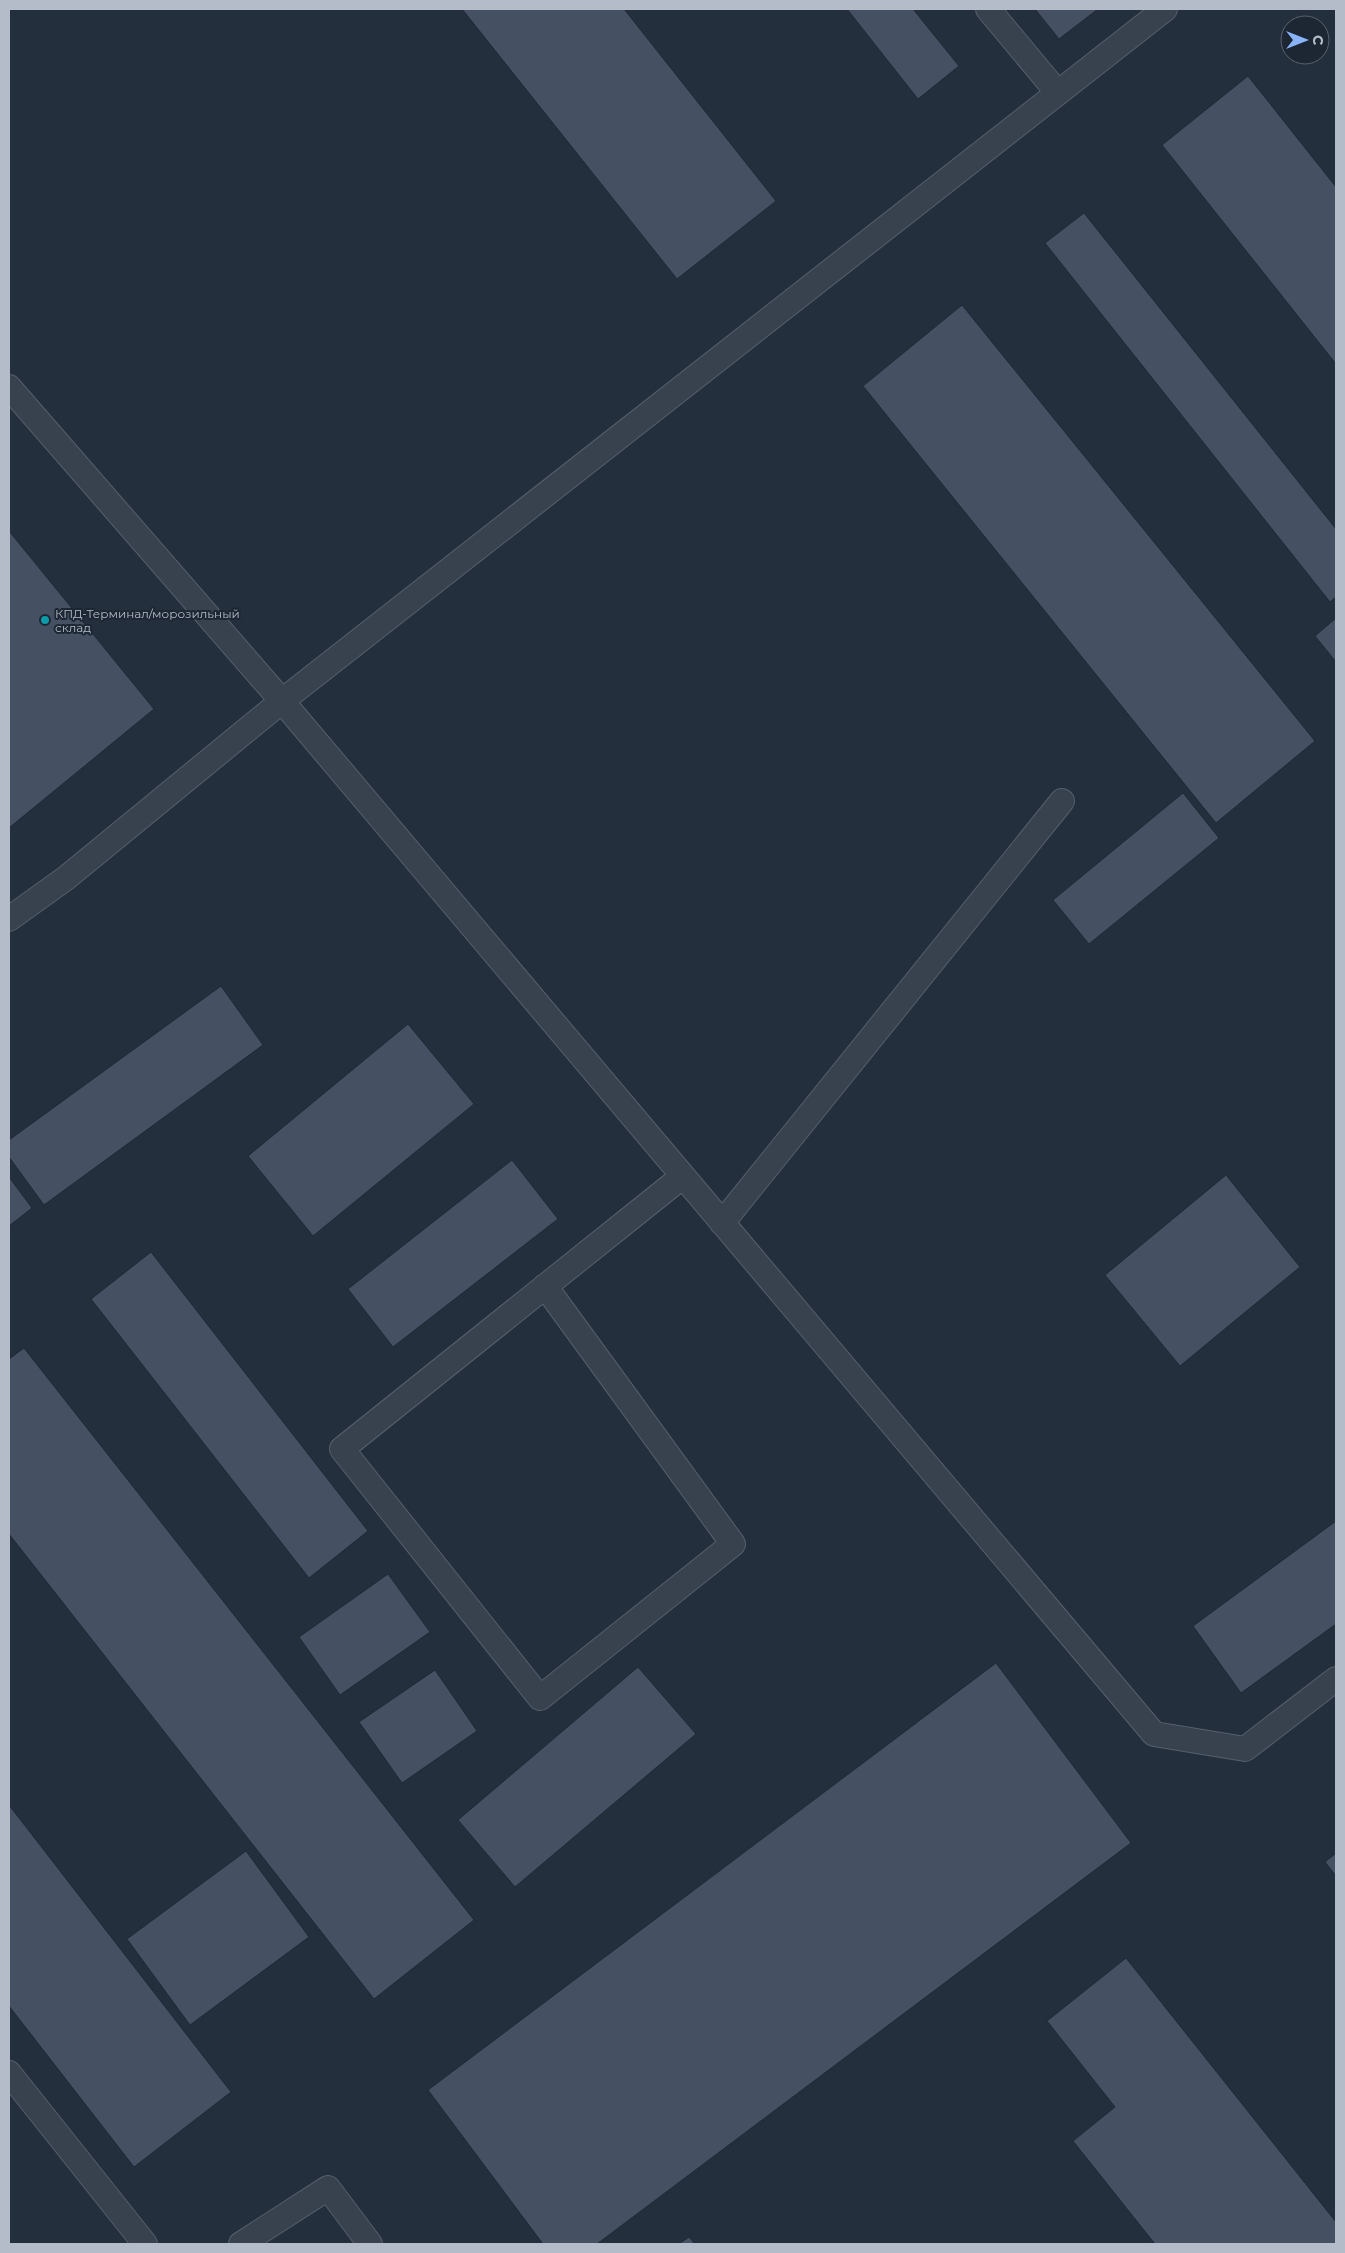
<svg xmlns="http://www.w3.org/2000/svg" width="1345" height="2253" viewBox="0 0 1345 2253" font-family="Montserrat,sans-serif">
<rect width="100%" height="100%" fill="#242f3e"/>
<path fill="#455162" stroke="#1f2835" d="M462 9H624L776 201 677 279Z
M847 9H913L959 66 918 99Z
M1035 9H1098L1059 39Z
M1248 76 1336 187V364L1162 145Z
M1084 213 1336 529V597L1330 602 1045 243Z
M962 305 1315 741 1216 823 863 386Z
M9 531 154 709 9 828Z
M1336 618V662L1315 636Z
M1183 793 1219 838 1089 944 1053 900Z
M221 986 263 1045 44 1205 9 1157V1140Z
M408 1024 474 1104 313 1236 248 1156Z
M512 1160 558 1219 393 1347 348 1289Z
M1226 1175 1300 1267 1180 1366 1105 1275Z
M9 1177 32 1208 9 1226Z
M151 1252 368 1531 309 1578 91 1299Z
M24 1348 474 1920 374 1999 9 1534V1359Z
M1336 1521V1624L1241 1693 1193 1626Z
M388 1574 430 1632 340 1695 299 1637Z
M996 1663 1131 1843 597 2244H543L428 2090Z
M638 1667 696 1734 515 1887 458 1820Z
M435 1670 477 1731 402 1783 359 1722Z
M9 1805 231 2092 134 2167 9 2006Z
M246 1851 309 1937 190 2025 127 1939Z
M1336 1853V1876L1325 1862Z
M1126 1958 1336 2222V2244H1155L1073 2141 1115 2107 1047 2021Z
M689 2237 695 2244H679Z"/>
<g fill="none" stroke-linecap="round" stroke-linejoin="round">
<g stroke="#565f6c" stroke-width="26">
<path id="service" d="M988 9 1058 93
M9 387 282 701 1154 1734 1245 1749 1336 1679
M9 919 66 878 282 701 1165 9
M722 1223 1062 801
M545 1286 733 1544 540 1698 342 1449 683 1176
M9 2073 145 2244
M241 2244 328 2188 370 2244"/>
</g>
<use href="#service" stroke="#38414e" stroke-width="24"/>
</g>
<circle fill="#0f9aa8" stroke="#1d2633" stroke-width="2" cx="45" cy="620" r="5"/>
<g text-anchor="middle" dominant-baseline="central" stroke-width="4" stroke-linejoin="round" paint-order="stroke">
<g font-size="12" fill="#b4bcc9" stroke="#1d2633" text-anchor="start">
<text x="55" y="613">КПД-Терминал/морозильный<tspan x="55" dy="14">склад</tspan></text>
</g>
</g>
<rect width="1345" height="2253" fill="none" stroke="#b4bcc9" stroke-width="20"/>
<g transform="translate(1305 40) rotate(90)"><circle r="24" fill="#1d2633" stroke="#59626f"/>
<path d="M0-4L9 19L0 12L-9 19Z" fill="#8ab4f8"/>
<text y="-8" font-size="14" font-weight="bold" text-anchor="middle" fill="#b4bcc9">С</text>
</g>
</svg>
